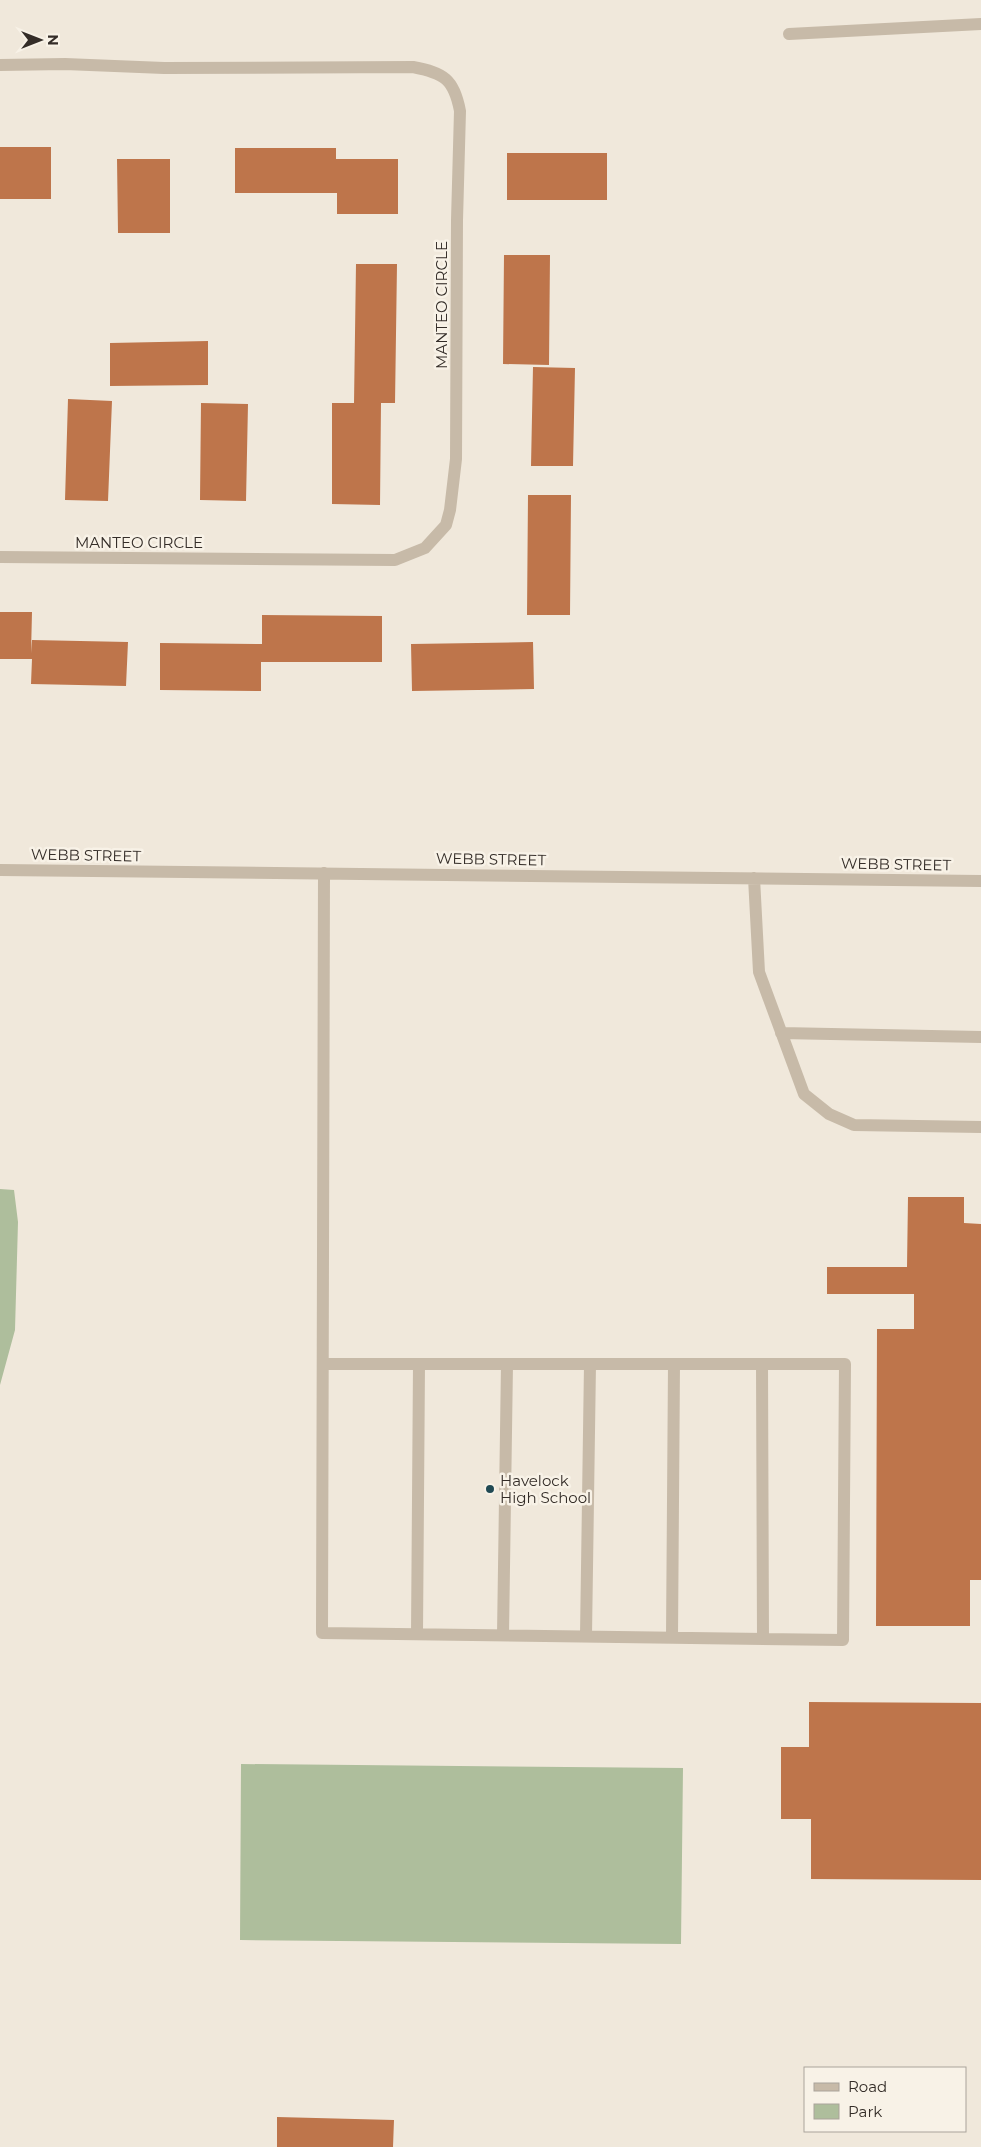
<svg xmlns="http://www.w3.org/2000/svg" width="981" height="2147" viewBox="0 0 981 2147" font-family="Montserrat,sans-serif">
<rect width="100%" height="100%" fill="#f0e8db"/>
<path fill="#aebe9c" d="M0 1189 14 1190 18 1222 15 1330 0 1385Z
M241 1764 683 1768 681 1944 240 1940Z"/>
<path fill="#be754b" d="M0 147H51V199H0Z
M235 148H336V159H398V214H337V193H235Z
M507 153H607V200H507Z
M117 159H170V233H118Z
M504 255H550L549 365 503 364Z
M356 264H397L395 403H381L380 505 332 504V403H354Z
M208 341V385L110 386V343Z
M533 367 575 368 573 466H531Z
M68 399 112 401 108 501 65 500Z
M201 403 248 404 246 501 200 500Z
M528 495H571L570 615H527Z
M0 612H32L31 653 32 640 128 642 126 686 31 684 32 659H0Z
M262 615 382 616V662H261V691L160 690V643L262 644Z
M533 642 534 689 412 691 411 644Z
M908 1197H964V1223L981 1224V1580H970V1626H876L877 1329H914V1294H827V1267H907Z
M809 1702 981 1703V1880L811 1879V1819H781V1747H809Z
M277 2117 394 2120 393 2147H277Z"/>
<g fill="none" stroke-linecap="round" stroke-linejoin="round">
<path stroke="#c7baa8" stroke-width="12" d="M789 34 981 24
M0 65 65 64 164 68 413 67C444 73 454 79 460 111L457 220 456 459 450 510 446 525 425 548 395 560 0 557
M0 870 981 881
M754 878 759 972 804 1094 829 1114 854 1125 981 1127
M781 1033 981 1037
M323 1364H845L843 1640 322 1633 324 873
M762 1364 763 1639
M417 1634 419 1364
M503 1635 507 1364
M586 1636 590 1364
M672 1637 674 1364"/>
</g>
<circle fill="#204953" stroke="#f8f2e7" stroke-width="2" cx="490" cy="1489" r="5"/>
<g text-anchor="middle" dominant-baseline="central" stroke-width="5" stroke-linejoin="round" paint-order="stroke">
<g font-size="15" fill="#342d28" stroke="#f8f2e7">
<text transform="translate(441 305) rotate(-90)">MANTEO CIRCLE</text>
<text x="139" y="542">MANTEO CIRCLE</text>
<text transform="translate(86 855) rotate(1)">WEBB STREET</text>
<text transform="translate(491 859) rotate(1)">WEBB STREET</text>
<text transform="translate(896 864) rotate(1)">WEBB STREET</text>
</g>
<g font-size="15" fill="#342d28" stroke="#f8f2e7" text-anchor="start">
<text x="500" y="1480">Havelock<tspan x="500" dy="17">High School</tspan></text>
</g>
</g>
<rect x="804" y="2067" width="162" height="65" fill="#f8f2e7" stroke="#aaa39b"/>
<rect x="814" y="2083" width="25" height="8" fill="#c7baa8" stroke="#aaa39b"/>
<text x="848" y="2092" font-size="15" fill="#342d28">Road</text>
<rect x="814" y="2104" width="25" height="15" fill="#aebe9c" stroke="#aaa39b"/>
<text x="848" y="2117" font-size="15" fill="#342d28">Park</text>
<g transform="translate(40 40) rotate(90)" stroke="#f8f2e7" stroke-width="4" paint-order="stroke">
<path d="M0-4L9 19L0 12L-9 19Z" fill="#342d28"/>
<text y="-8" font-size="14" font-weight="bold" text-anchor="middle" fill="#342d28">N</text>
</g>
</svg>
